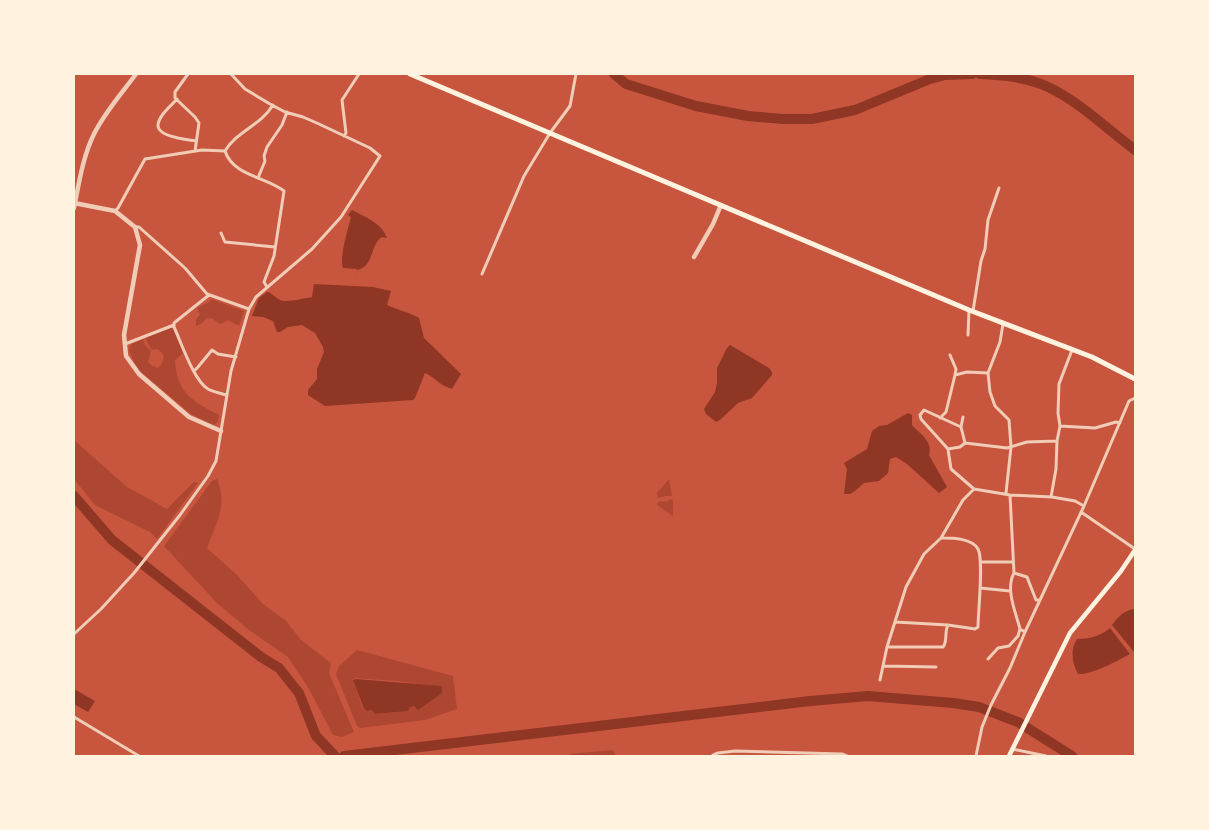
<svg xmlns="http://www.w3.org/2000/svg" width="1209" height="830" viewBox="0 0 1209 830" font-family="Quicksand,sans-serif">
<rect width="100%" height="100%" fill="#c8553d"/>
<path fill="#ae4732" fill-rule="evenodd" d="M211 299 244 311 239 326 228 320 220 324 213 319 207 318 201 324 196 326V319L200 315 197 308 209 302Z
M173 327 183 353 175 360C176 392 193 402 219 415L218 421 214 425 191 414 139 370 133 360 129 349 132 344 143 339 145 345 151 351 148 362 152 366 158 368C165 360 166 354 157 349L152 350 146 340 147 337Z
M74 440 127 487 167 509 194 482 198 483 157 539 150 532 95 505 74 479Z
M217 479C228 506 216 523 207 548L238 576 263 604 286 621 301 640 331 663 329 673 331 678 354 732 342 737 333 735 309 689 288 657 249 630 217 603 164 546 212 481Z
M669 479 672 496H666L658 498 657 493Z
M670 499 673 500V516L657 505 659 501 667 502Z
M357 650 453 676 457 709 425 720 360 728 357 726 336 674 339 666ZM355 678 396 681 442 687 418 709 413 706H410L408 711 373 714 372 710 366 711 363 709 353 680Z
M611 750 614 751 615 756H570L571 754Z"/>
<path fill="#8f3625" d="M352 210C365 217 382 223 387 238L382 237C370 244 374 267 357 270L356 277 357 269 343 268C339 258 348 229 351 217L348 215Z
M314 284 373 287 391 291 387 305C398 310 409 312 419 318L424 338 461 374 452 389C440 386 435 377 425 373L415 398 413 400 325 406 308 395V390L317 379V369L324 352 323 347 315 333 302 325 288 327 280 332H277L273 321 263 317 252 316 259 298 267 292C273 293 275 298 280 300 286 303 305 298 312 297Z
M730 345 769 368 772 372V375L752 398 738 403 720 420 716 422 706 414 704 409 715 392 717 383V368L727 348Z
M908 413 912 415V425C920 434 933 441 929 455L947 487 939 493 907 464 896 457 890 459 888 473 879 481 864 483 855 491 850 494H844L847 469 844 463 867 449 872 431 879 426 887 425Z
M1135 609V652H1134L1112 625C1119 616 1124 610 1135 609Z
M1110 628 1130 654C1117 661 1092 675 1078 674 1072 663 1070 650 1077 639 1089 639 1101 636 1110 628Z
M356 679 442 686V693L418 710 414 706 410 707 408 711 374 714 372 710 367 711 364 709 353 680Z
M74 689 95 701 88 712 74 704Z"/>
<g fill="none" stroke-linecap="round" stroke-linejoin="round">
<path stroke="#8f3625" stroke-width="10" d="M614 74 626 84 696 106 748 116 783 119H812L855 110 930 79 945 75 972 74
M980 74C1003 75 1027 77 1048 87 1080 102 1107 129 1135 150
M74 496 112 540 261 657 279 668 299 693 316 736 335 756
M344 756 810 701 868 696 953 703 979 707 1018 722 1072 756"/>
<path stroke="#f1ccb7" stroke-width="3" d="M188 74 175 92V98L195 117 199 123 195 151
M177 99C171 106 159 115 158 125 157 137 188 140 196 141
M344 136 346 133 342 100 359 74
M258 178 265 161 264 156 267 147 282 125 287 112
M115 211 118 208 145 159 202 150 225 151
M135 227H139L185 268 207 294 249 309
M221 233 225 242 275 247
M482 274 524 176 550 133 570 106 576 74
M267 287 264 282 274 256 284 191C267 177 233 176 225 151 236 132 261 125 273 105
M209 295 174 323V327C181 342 194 381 208 389 213 392 221 393 226 395
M973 311 981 261 985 249 988 220 999 188
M1003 324 1000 342 988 373 990 392 995 406 1009 420 1011 447 1006 493
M968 335 969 310
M125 344 174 325
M194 371 198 367 212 350 218 354 236 357
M955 375 967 372 988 373
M940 418 946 412 955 375 956 369 950 355
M1060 426 1095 428 1116 422 1120 423
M961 427 963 417
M965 443 961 427 924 410 920 415 921 419 948 449 951 469 974 489 1010 495 1052 497 1075 501 1084 506
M948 449 960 447 965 443 1007 448 1027 442 1057 441
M1010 495 1014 573 1027 577 1036 600H1039
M1051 497 1056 469 1057 441 1060 426 1058 413 1059 384 1072 350
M1081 512 1135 549
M980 562H1012
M1014 573C1005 589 1016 613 1020 629L1025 632
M980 588 1010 591
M895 622 948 625 975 629 978 627C978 612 984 560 978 549 972 538 952 538 942 538
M74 634 101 609 134 573 180 515 208 476 216 461 231 371 249 309 256 297 312 249 341 217 380 156 370 148 319 124 303 117 285 112 270 104 245 89 231 74
M887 647H943C948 641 944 632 948 625
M988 659 998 648 1009 646 1018 636 1020 629
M884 666 936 667
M880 680 887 647 906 587 924 554 941 538 963 500 974 489
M74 717 139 756
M1012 749 1046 756
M713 755 718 753 735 751 842 754 847 756
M976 756 982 727 991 705 1010 668 1025 632 1084 506 1129 401 1135 398"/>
<path stroke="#f1ccb7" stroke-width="4.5" d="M74 203 115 211 135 227 140 245 124 335 126 356 139 374 189 417 221 431
M74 208C79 183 83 156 94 134 105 112 122 93 136 74
M694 257 713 224 721 205"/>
<path stroke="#fff3e0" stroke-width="4.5" d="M1009 756 1070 633 1121 571 1135 550"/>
<path stroke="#fff3e0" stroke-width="5" d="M410 74 969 310 1092 357 1135 379"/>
</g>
<rect width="1209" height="830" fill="none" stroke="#fff3e0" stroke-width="150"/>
</svg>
